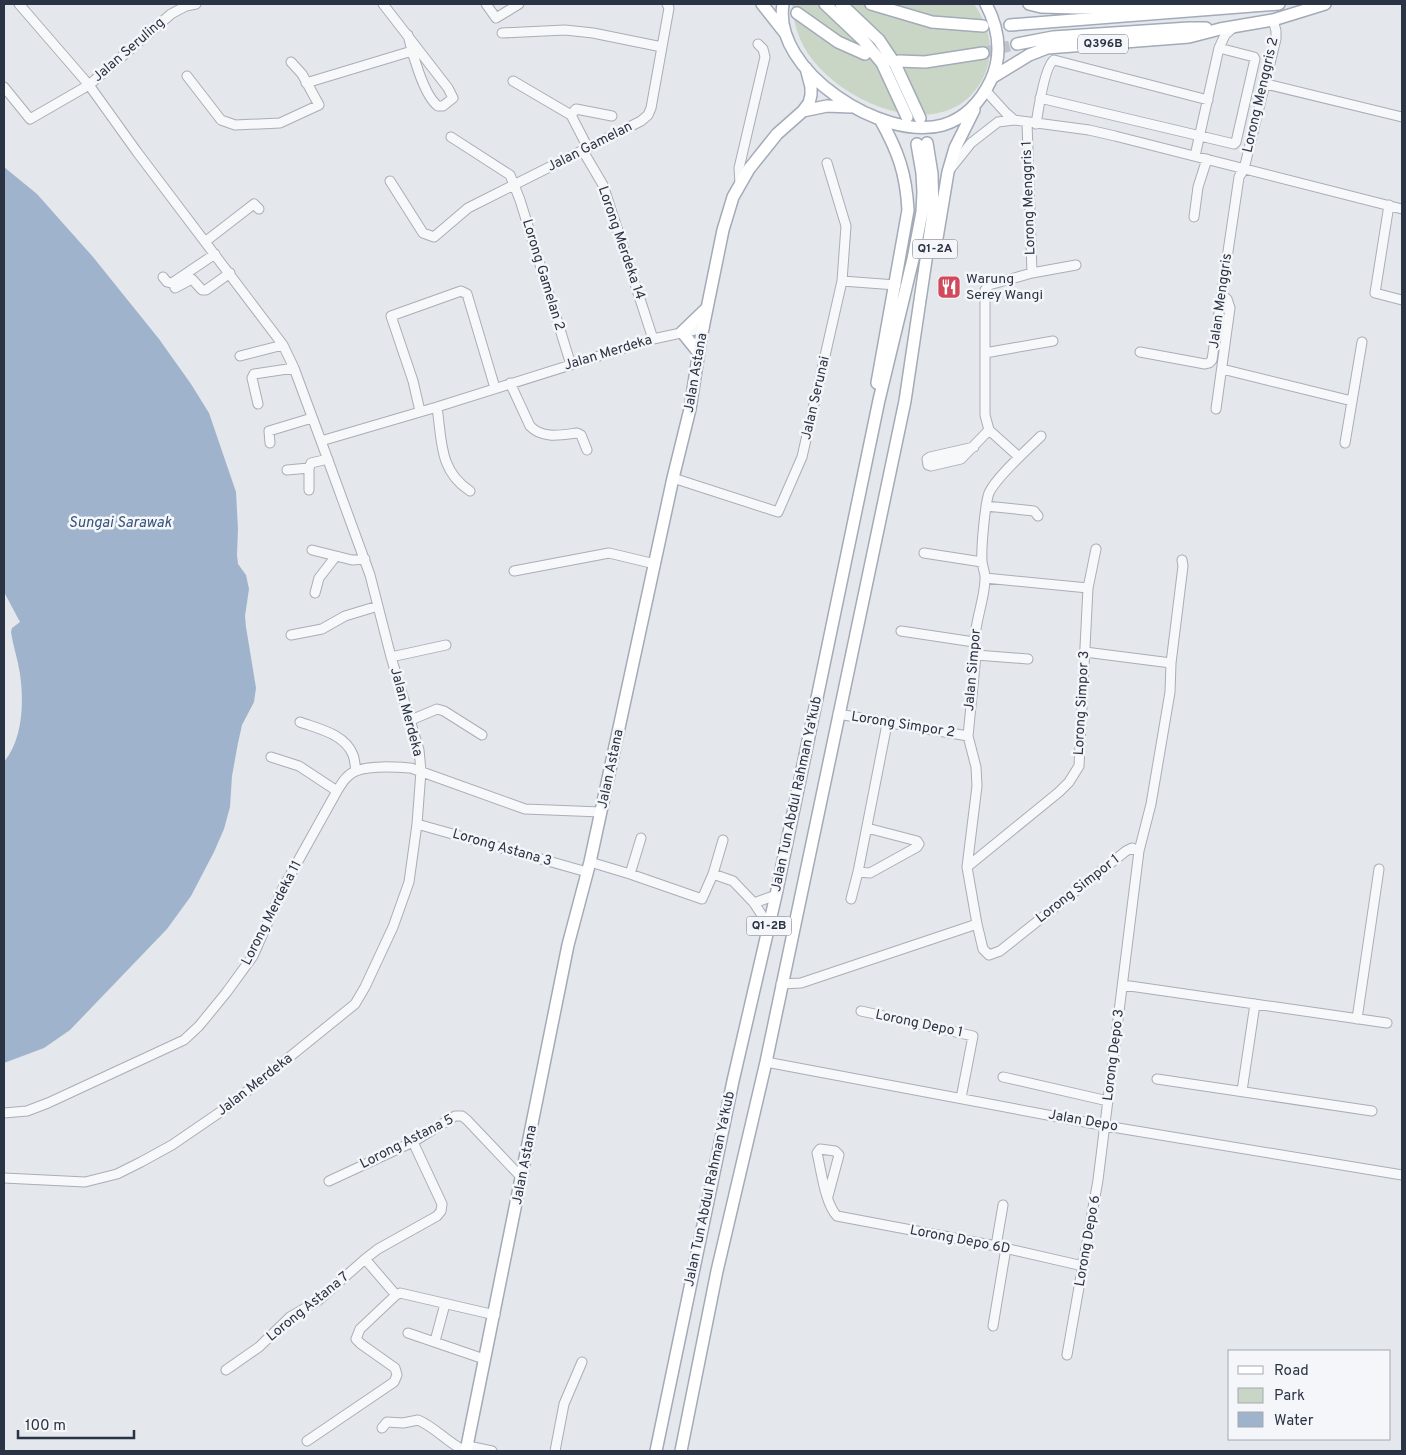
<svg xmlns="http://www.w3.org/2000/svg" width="1406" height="1455" viewBox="0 0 1406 1455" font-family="Overpass,sans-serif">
<rect width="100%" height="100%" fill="#e4e7ec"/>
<path fill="#c9d6c5" d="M792 4H974C988 24 995 48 986 71 954 153 836 105 804 47 797 34 793 19 792 4Z"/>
<path fill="#9fb4cc" d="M4 167 37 194 93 257 159 339 191 384 209 413 236 492 238 529 237 555 238 564 246 575 249 589 245 616 246 627 256 688 254 702 242 725 238 743 232 776 230 807 224 829 214 852 191 896 167 929 70 1030 44 1048 4 1063V762C23 739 24 702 20 674 18 660 13 646 11 632L12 628 20 622 4 592Z"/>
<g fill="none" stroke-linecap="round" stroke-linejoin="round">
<path stroke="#bfc3cb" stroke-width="11" stroke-dasharray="11 5.5" stroke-linecap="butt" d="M983 53 1017 44"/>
<g stroke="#a9aeb7" stroke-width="11">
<path id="minor" d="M19 4 89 85 137 152 283 345 294 368 321 441
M383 4 448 88 453 98 443 106H438C424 96 412 53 408 35
M486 4 496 18 519 4
M502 33 565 30 593 33 662 47
M187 76 221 120 235 125 280 123 319 105 302 74 291 62
M513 81 571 115 588 148
M306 83 412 51
M1266 84 1402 117
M4 87 30 119 89 85 171 14 186 6 196 4
M986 91 1006 113 1014 120
M1040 98 1234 144 1236 142 1255 59 1254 57 1219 48
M571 115 576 109 612 116
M1027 122 1032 273
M1036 124C1038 111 1045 65 1054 60L1208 100
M451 137 510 175 520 200 571 365
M583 151 603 185 653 339
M1195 156 1219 48 1225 35 1234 27
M951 168 971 143 998 122 1014 120 1089 130 1115 136 1402 209
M390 181 423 233 434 237 468 208 641 121 648 115 651 108 669 8 667 4
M740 184 739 168 765 57 763 49 758 44
M1389 205 1375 293 1402 300
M1194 217 1198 187 1207 159
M206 241 250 207 254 204 259 209
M163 277 167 282 171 283 175 281 215 254
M842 281 896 285
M175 288 192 279 202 290H206L230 273
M1140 352 1205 364 1209 363 1212 360 1239 177 1244 169 1276 39V31L1273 20
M985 353 1053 341
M240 356 283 345
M1222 369 1352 401
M510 383 530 426C542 439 561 435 577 433L581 435 587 450
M258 404 252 378 254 374 294 368
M437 407C442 441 439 471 470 491
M1216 409 1230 308 1227 299 1222 295
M420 411 413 381 391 316 461 291 467 294 495 388
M1041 436C1028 449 996 477 989 493 985 504 981 548 982 561 982 567 986 573 985 580 984 605 971 629 976 655L968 736 976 767 977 786 967 867 977 924 983 949 989 955 1000 951 1126 851 1132 848 1139 851
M270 443 269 431 312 418
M1345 443 1362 342
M974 447 930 457 927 459 928 465 931 466 961 459 989 430
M1019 457 989 430 985 415V290L989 285 1032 273 1076 265
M287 470 309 468
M673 478 778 512 802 457 842 281 846 226 827 163
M309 490V468L311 463 328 459
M986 506 1034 511 1038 516
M312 550 352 560 365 559
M924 553 982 562
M514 571 609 553 655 564
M985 578 1088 588
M315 593 319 578 336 556
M901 631 974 642
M291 635 322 629 345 616 378 606
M1085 652 1171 663
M976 655 1028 659
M391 657 446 645
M838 714 968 736
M411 720 437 709 444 711 482 735
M300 722C319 729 345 734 353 755 355 760 355 766 356 771
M271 757 299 766 337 791
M417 824 587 872
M590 862 630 874 702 899 713 874 733 881 754 903 769 926
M967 867 1059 792 1069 782 1079 766 1088 588 1096 549
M858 872 870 873 917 847 919 844 917 841 867 828
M630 874 641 838
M713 874 723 840
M851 899 858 872 887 724
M754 903 776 895
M781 984 801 983 977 924
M1123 985 1387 1023
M861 1011 973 1036 961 1098
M1357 1019 1379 869
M766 1062 1106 1126 1402 1175
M1003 1077 1108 1101
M1157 1079 1372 1111
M1242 1091 1255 1004
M4 1113 27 1111 48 1103 184 1040 199 1026 226 993 253 956 283 888 337 791C342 783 347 774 356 771 370 765 396 767 411 768L525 809 601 812
M413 1142 442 1204 441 1211 437 1216 378 1249 365 1259 396 1295 400 1293 495 1315
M4 1178 85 1182 117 1174 141 1162 172 1145 229 1106 355 1004 365 987 393 927 409 882 417 824 421 771 419 750 391 657 370 575 321 441 437 407 653 339 704 328
M329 1181 413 1142 455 1116H462L467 1120 522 1178
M828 1196 839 1155 835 1151 820 1149 817 1153C821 1169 825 1204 837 1216L996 1246 1083 1266
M996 1246 1003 1205
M993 1326 1006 1248
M408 1333 484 1359
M435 1341 445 1304
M1067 1355 1098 1180 1139 851 1151 804 1170 692 1171 663 1183 566 1182 560
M226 1370 259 1347 290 1317 319 1300 365 1259
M382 1428 387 1422 403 1423 418 1420C435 1427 448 1443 465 1451
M307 1441 394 1382 397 1375 395 1368 361 1344 356 1339 360 1329 396 1295
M468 1446 492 1451
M555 1451 564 1404 582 1362"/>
</g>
<g stroke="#a3abb8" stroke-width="14">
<path id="major" d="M762 4 785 33
M783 4C772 71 883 142 943 125 966 118 981 101 991 80 1003 54 999 29 986 4
M825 4 863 40 882 63 907 117
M841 4 879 40 895 64 920 118
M871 4 932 22 983 26
M1029 4 1041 7 1078 8 1191 4
M797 13 838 42 865 54
M1010 25 1279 4
M1017 44 1053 37 1189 28H1206
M899 61 925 62 983 53
M993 77 1029 55 1047 48 1189 37 1220 29 1273 20 1325 4
M803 111 827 106 851 107
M937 238 948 172 955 148 974 110
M699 353 682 332 707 308
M877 383 908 210C906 173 898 151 880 119
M466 1451 568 945 590 862 673 478 690 409 701 338 723 230 733 197 749 169 777 134 803 111 809 103 811 95V87L806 68
M656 1451 733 1081 776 895 879 400 913 259 922 212 923 192 922 173 917 144
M681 1451 717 1271 766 1062 905 401 933 213 932 174 927 143"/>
</g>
<use href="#minor" stroke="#f7f8fa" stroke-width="9"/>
<use href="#major" stroke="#fff" stroke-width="11"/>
</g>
<defs>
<g id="restaurant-square" transform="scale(1.25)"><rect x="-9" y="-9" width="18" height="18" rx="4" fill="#d1495b" stroke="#f4f6f9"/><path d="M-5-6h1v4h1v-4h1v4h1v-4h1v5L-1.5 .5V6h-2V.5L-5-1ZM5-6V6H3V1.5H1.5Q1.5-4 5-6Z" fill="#fff"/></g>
</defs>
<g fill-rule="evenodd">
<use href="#restaurant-square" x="949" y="287"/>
</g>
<g text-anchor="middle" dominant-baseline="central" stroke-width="5" stroke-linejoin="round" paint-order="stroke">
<g fill="#f4f6f9" stroke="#676e7b" stroke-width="1">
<rect x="1078" y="34.5" width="50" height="19" rx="4"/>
<rect x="912.5" y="239.5" width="45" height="19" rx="4"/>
<rect x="746.5" y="916.5" width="45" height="19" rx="4"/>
</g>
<g font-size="12" font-weight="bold" fill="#2b3445">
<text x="1103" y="44">Q396B</text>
<text x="935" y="249">Q1-2A</text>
<text x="769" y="926">Q1-2B</text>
</g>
<g font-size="14" fill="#2b3445" stroke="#f4f6f9">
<text transform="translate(129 50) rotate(-41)">Jalan Seruling</text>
<text transform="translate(1261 95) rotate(-77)">Lorong Menggris 2</text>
<text transform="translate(590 147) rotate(-27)">Jalan Gamelan</text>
<text transform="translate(1029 198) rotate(-92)">Lorong Menggris 1</text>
<text transform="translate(621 243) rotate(71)">Lorong Merdeka 14</text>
<text transform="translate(543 275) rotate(73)">Lorong Gamelan 2</text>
<text transform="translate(1221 301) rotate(-82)">Jalan Menggris</text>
<text transform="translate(608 353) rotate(-17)">Jalan Merdeka</text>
<text transform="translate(696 373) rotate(-80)">Jalan Astana</text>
<text transform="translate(816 398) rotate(-77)">Jalan Serunai</text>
<text transform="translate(973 670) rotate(-85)">Jalan Simpor</text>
<text transform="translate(1082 703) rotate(-87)">Lorong Simpor 3</text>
<text transform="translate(406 712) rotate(75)">Jalan Merdeka</text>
<text transform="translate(903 725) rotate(9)">Lorong Simpor 2</text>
<text transform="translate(611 769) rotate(-78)">Jalan Astana</text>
<text transform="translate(797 794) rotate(-78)">Jalan Tun Abdul Rahman Ya'kub</text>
<text transform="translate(502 848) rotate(16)">Lorong Astana 3</text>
<text transform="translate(1078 889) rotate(-38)">Lorong Simpor 1</text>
<text transform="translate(272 913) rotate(-63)">Lorong Merdeka 11</text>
<text transform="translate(919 1024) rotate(12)">Lorong Depo 1</text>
<text transform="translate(1114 1055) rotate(-83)">Lorong Depo 3</text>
<text transform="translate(255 1085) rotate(-38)">Jalan Merdeka</text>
<text transform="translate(1083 1121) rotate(10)">Jalan Depo</text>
<text transform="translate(407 1142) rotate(-27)">Lorong Astana 5</text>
<text transform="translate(525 1165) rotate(-79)">Jalan Astana</text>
<text transform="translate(710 1189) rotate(-78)">Jalan Tun Abdul Rahman Ya'kub</text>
<text transform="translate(960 1240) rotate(11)">Lorong Depo 6D</text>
<text transform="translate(1088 1241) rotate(-80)">Lorong Depo 6</text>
<text transform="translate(308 1307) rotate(-39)">Lorong Astana 7</text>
</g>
<g font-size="14" fill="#2b3445" stroke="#f4f6f9" text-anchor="start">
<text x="966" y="279">Warung<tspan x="966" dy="16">Serey Wangi</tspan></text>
</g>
<g font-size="15" font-style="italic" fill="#34527a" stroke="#f4f6f9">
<text x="120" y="523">Sungai Sarawak</text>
</g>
</g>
<rect width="1406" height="1455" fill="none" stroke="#2b3445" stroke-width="10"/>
<rect x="1228" y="1350" width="162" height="90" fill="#f4f6f9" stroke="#a4a8b1"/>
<rect x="1238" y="1366" width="25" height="8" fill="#ffffff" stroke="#a4a8b1"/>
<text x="1274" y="1375" font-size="15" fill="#2b3445">Road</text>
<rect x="1238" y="1388" width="25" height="15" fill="#c9d6c5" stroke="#a4a8b1"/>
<text x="1274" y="1400" font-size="15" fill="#2b3445">Park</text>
<rect x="1238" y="1412" width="25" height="15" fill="#9fb4cc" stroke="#a4a8b1"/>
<text x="1274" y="1425" font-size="15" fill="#2b3445">Water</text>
<path d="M18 1430v8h116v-8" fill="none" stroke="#2b3445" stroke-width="2.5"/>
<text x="25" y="1430" font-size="15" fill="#2b3445" stroke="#f4f6f9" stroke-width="4" paint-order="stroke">100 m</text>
</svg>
